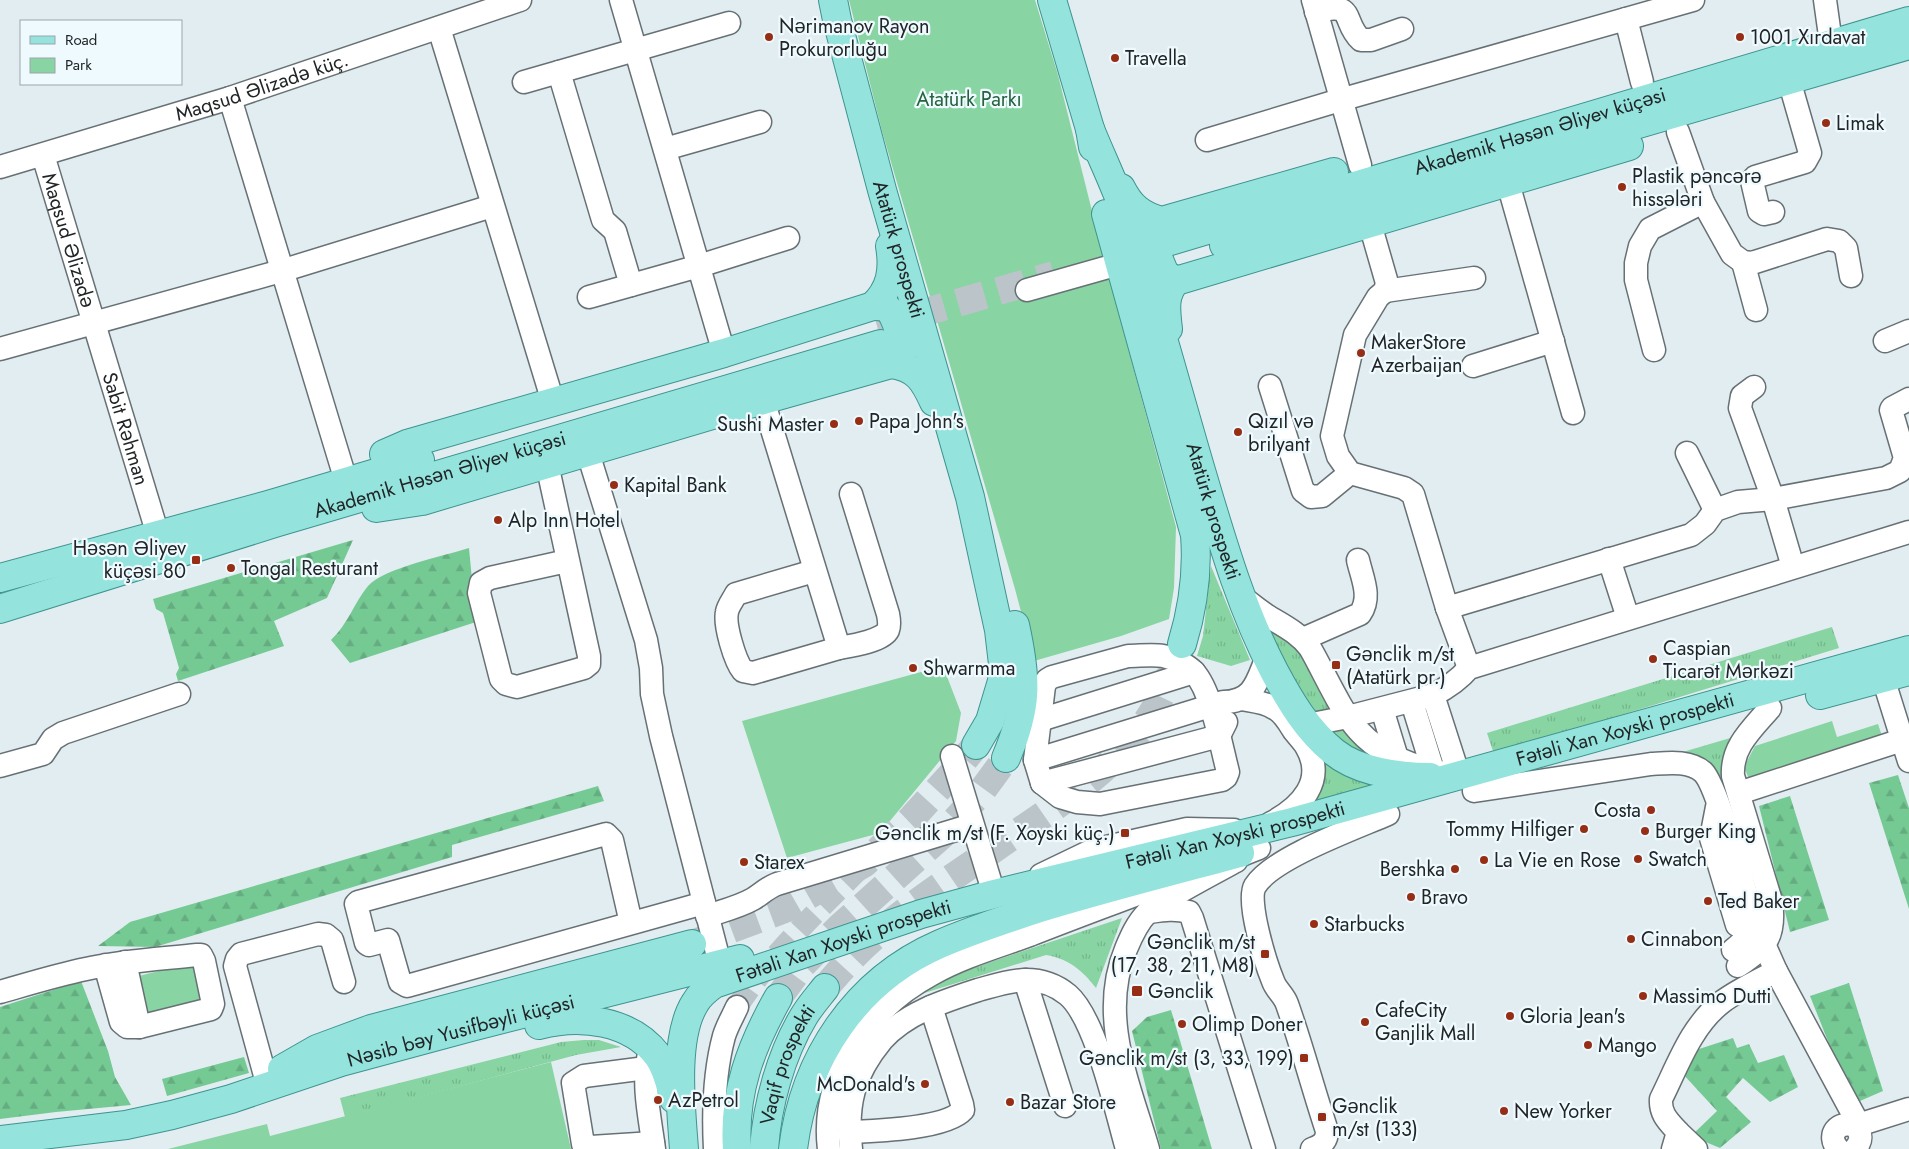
<svg xmlns="http://www.w3.org/2000/svg" width="1909" height="1149" viewBox="0 0 1909 1149" font-family="Jost,sans-serif">
<defs>
<pattern id="grass-tufts" width="24" height="20" patternUnits="userSpaceOnUse" patternTransform="scale(1.25)"><rect width="24" height="20" fill="#88d4a2"/><path d="M3 7l-1-3M5 7V3M7 7l1-3M15 17l-1-3M17 17v-4M19 17l1-3" fill="none" stroke="#75b68c"/></pattern>
<pattern id="forest-firs" width="22" height="20" patternUnits="userSpaceOnUse" patternTransform="scale(1.25)"><rect width="22" height="20" fill="#75ca94"/><path d="M5 1l3.5 6h-7zM16 11l3.5 6h-7z" fill="#65ad80"/></pattern>
</defs>
<rect width="100%" height="100%" fill="#e2edf1"/>
<path fill="url(#grass-tufts)" d="M1211 566 1250 660 1231 666 1197 656 1203 636Z
M1251 611 1299 643 1337 713 1310 718Z
M1832 627 1839 648 1494 754 1487 733Z
M1344 724 1373 751 1370 761 1321 729Z
M1737 736 1765 902 1704 760 1697 756 1676 754Z
M1318 754 1394 783 1310 806Z
M1122 918 1096 988C1082 970 1069 959 1046 955L918 995 952 975Z
M584 1040H599L621 1047 576 1055 345 1117 340 1098 561 1042Z"/>
<path fill="url(#forest-firs)" d="M353 540 327 598 274 621 284 646 178 681 176 674 179 668 163 613 156 609 153 599Z
M469 548 476 622 350 663 331 640C348 624 354 603 368 586 384 568 444 556 469 548Z
M1898 775 1909 808V909L1869 783Z
M598 786 604 801 452 845V857L155 947 98 946 130 922Z
M1790 796 1829 920 1790 932 1759 806Z
M81 981 108 1051 115 1077 131 1105 56 1112 0 1119V1007Z
M1849 983 1883 1091 1853 1104 1810 996Z
M1171 1010 1212 1149H1161L1132 1031 1147 1017Z
M1733 1038 1737 1048 1749 1044 1758 1063 1784 1055 1798 1087 1770 1102 1743 1078 1726 1097 1751 1122 1720 1148 1691 1136 1717 1111 1682 1073 1699 1049Z
M244 1057 249 1073 167 1096 162 1079Z"/>
<path fill="#88d4a2" d="M849 0H1035L1058 75 1102 251 1176 527 1174 588 1169 619 1121 636 1034 661 1015 589 882 131Z
M943 666 961 713 956 741 880 833 787 858 742 721Z
M1832 721 1837 737 1878 724 1884 742 1751 784 1744 767 1755 746Z
M198 961 207 1000 141 1017 131 978Z
M551 1062 571 1149H168L267 1124 270 1136Z"/>
<g fill="none" stroke-linecap="round" stroke-linejoin="round">
<path stroke="#bbc5c9" stroke-width="22" stroke-dasharray="22 11" stroke-linecap="butt" d="M737 1007C772 953 820 909 865 863"/>
<path stroke="#bbc5c9" stroke-width="28" stroke-dasharray="28 14" stroke-linecap="butt" d="M877 326 1054 275
M692 944 785 909 865 863 912 818 953 773 976 745
M825 988C842 968 860 948 881 931 916 901 956 875 994 849 1050 809 1120 769 1155 708 1163 692 1170 676 1177 659
M778 998 803 964 840 927 942 835 982 791 1006 758"/>
<g stroke="#677175" stroke-width="25">
<g id="minor">
<path d="M621 0 724 353"/>
<path d="M1313 0 1360 165"/>
<path d="M1825 0 1831 43"/>
<path d="M1316 12C1357 0 1341 22 1361 40H1371L1402 29"/>
<path d="M1626 19 1642 82"/>
<path d="M439 28 553 402"/>
<path d="M559 72 603 220 615 231 631 285"/>
<path d="M524 82 729 23"/>
<path d="M230 98 343 471"/>
<path d="M1678 132 1703 202 1732 254 1743 262 1752 263 1827 239 1839 241 1846 248 1851 276"/>
<path d="M1207 140 1340 100 1693 0"/>
<path d="M665 149 760 122"/>
<path id="s1" d="M43 155 158 535"/>
<path id="s2" d="M0 167 230 98 520 0"/>
<path d="M1508 183 1573 413"/>
<path d="M1773 212 1764 214 1759 211 1752 181 1755 177 1805 162 1810 153 1789 80"/>
<path d="M1370 224 1387 283 1385 291 1378 297 1355 335 1332 436 1338 456 1350 473 1404 488 1413 494 1447 608 1469 668"/>
<path d="M1743 262 1756 310"/>
<path d="M1027 290 1119 264"/>
<path d="M1385 291 1474 278"/>
<path d="M589 297 699 266 788 238"/>
<path d="M1885 341 1909 331"/>
<path d="M0 349 281 271 492 206"/>
<path d="M1654 350 1636 280V263L1640 246 1650 229 1703 202"/>
<path d="M1473 366 1553 341"/>
<path d="M1270 386 1303 491 1311 497 1322 496 1350 473"/>
<path d="M1754 387 1742 396 1740 408 1773 499 1793 567"/>
<path d="M763 400 839 648C850 646 883 641 888 630 890 625 889 619 888 614L851 494"/>
<path d="M588 453 646 640 651 668 652 694 661 736 720 964"/>
<path d="M1687 453 1715 510"/>
<path d="M547 464 589 656V664L584 668 517 687 506 684 501 679 479 593 481 583 490 578 567 561"/>
<path d="M1609 559 1628 618"/>
<path d="M814 571 736 594C733 600 728 606 727 612 724 625 735 661 743 671L753 673 839 648"/>
<path d="M1240 596C1249 602 1257 609 1266 615 1282 625 1298 632 1310 648 1324 672 1341 712 1359 731 1384 759 1424 770 1459 776L1433 695C1447 688 1458 681 1469 668L1909 532"/>
<path d="M1447 608 1691 535 1705 524 1715 510 1738 502 1773 499 1886 478 1900 471 1905 458 1891 410 1892 408 1909 399"/>
<path d="M1303 639 1360 614C1372 597 1362 578 1358 560"/>
<path d="M1128 656C1139 656 1153 654 1163 656 1174 658 1187 665 1194 672 1212 692 1221 746 1228 772L1226 777 1222 780 1100 804 1077 802 1060 797 1042 783 1035 760 1044 686 1047 680 1052 677Z"/>
<path d="M1883 678 1909 761"/>
<path d="M1241 699C1251 701 1265 702 1274 708 1283 712 1289 723 1294 731 1298 736 1303 741 1306 746 1327 781 1300 808 1271 823"/>
<path d="M1412 702 1433 770"/>
<path d="M1382 709 1397 758"/>
<path d="M1040 720 1194 672"/>
<path d="M1307 725 1348 717 1433 695"/>
<path d="M952 756 994 894"/>
<path d="M1035 760 1223 702C1254 702 1257 681 1267 657"/>
<path d="M0 766 43 754 53 739 63 733 179 694"/>
<path d="M1042 783 1219 736 1226 722"/>
<path d="M1474 791 1651 764C1668 763 1689 760 1703 772 1717 785 1744 887 1751 911 1752 933 1750 936 1733 950"/>
<path d="M1739 793 1902 740"/>
<path d="M1717 807 1711 838 1737 925"/>
<path d="M1226 861 1259 848"/>
<path d="M1041 875 1093 850 1187 829 1234 830"/>
<path d="M1149 912C1163 910 1175 908 1189 912L1192 918 1264 1149"/>
<path d="M707 916C722 911 739 907 753 899 761 894 767 888 777 884L972 825"/>
<path d="M631 923 612 840 606 834 358 902 356 904 366 943 369 945 388 940 400 982 407 986 679 910 704 903"/>
<path d="M1759 933 1776 971 1859 1125"/>
<path d="M125 962 139 1027"/>
<path d="M1738 966C1766 947 1776 937 1771 901L1733 776C1731 747 1752 729 1770 708"/>
<path d="M1025 980 1065 1106"/>
<path d="M0 992C28 984 57 975 86 969 122 961 160 959 197 955H201L204 961 213 1004 211 1009 139 1027H127L121 1022 105 965"/>
<path d="M649 1054C642 1085 650 1118 654 1149"/>
<path d="M646 1068 584 1076 573 1083 583 1144 591 1147 653 1143"/>
<path d="M266 1079 235 966 237 959 241 954 318 934 326 935 332 940 344 982"/>
<path d="M1855 1126 1909 1109"/>
<path d="M849 1132C875 1131 946 1129 963 1110L962 1104 931 1007"/>
<path d="M1678 1132 1696 1149"/>
<path d="M715 1149C713 1111 714 1073 724 1036 727 1026 733 1016 737 1007"/>
<path d="M829 1149C820 1075 869 1008 932 974 962 957 997 947 1030 935 1073 918 1117 902 1161 885"/>
<path d="M851 1149C846 1105 853 1075 882 1040 906 1013 944 1001 978 990 993 986 1010 980 1026 980 1042 980 1056 985 1068 995 1096 1019 1116 1111 1127 1149"/>
<path d="M1148 1149C1129 1084 1098 1016 1126 949 1131 937 1137 923 1147 913 1153 908 1160 905 1166 900 1189 886 1212 874 1236 861"/>
<path d="M1312 1149C1321 1146 1327 1142 1327 1131 1313 1089 1302 1046 1287 1004 1284 995 1276 990 1273 981 1266 964 1246 901 1255 886 1272 858 1356 828 1388 814"/>
<path d="M1673 1149 1678 1132C1668 1121 1660 1114 1661 1099 1678 1065 1691 1026 1722 1002 1738 990 1758 981 1776 971"/>
<path d="M1838 1149C1826 1135 1838 1120 1855 1126 1862 1134 1862 1141 1855 1149"/>
</g>
</g>
<g stroke="#3e948f" stroke-width="30">
<g id="major">
<path id="s3" d="M833 0 837 20 882 190 970 497 999 630 1003 664 1002 681 990 721 976 745"/>
<path d="M1052 0 1090 129 1093 147"/>
<path id="s4" d="M1090 129C1102 159 1117 189 1127 219 1154 303 1177 389 1202 474 1222 541 1241 608 1274 671 1290 701 1307 730 1334 752 1359 772 1399 777 1430 777"/>
<path d="M1121 188C1130 206 1141 216 1162 221L1334 172"/>
<path d="M1106 214 1195 535C1198 573 1193 608 1182 644"/>
<path d="M1160 222C1146 233 1159 260 1165 274L1176 281"/>
<path id="s5" d="M1170 241 1909 21"/>
<path d="M1224 245 1909 45"/>
<path d="M873 306C878 306 884 306 888 309 896 315 904 344 902 354L891 364"/>
<path d="M1168 329C1166 311 1163 295 1176 281L1629 146"/>
<path d="M384 454 407 444 724 353 873 306C891 289 894 270 890 246"/>
<path d="M376 508 422 501 763 400 891 364C917 368 924 380 934 402"/>
<path d="M0 578 268 505 420 460"/>
<path id="s6" d="M0 609 275 523 881 344"/>
<path d="M1820 695 1909 671"/>
<path d="M1006 758C1028 706 1027 680 1015 625"/>
<path d="M539 1025C580 1014 631 1020 658 1056 667 1068 670 1084 674 1099"/>
<path d="M282 1069 317 1049 371 1029 692 944"/>
<path id="s7" d="M0 1140 126 1125 172 1115 231 1099 341 1062 471 1027 740 959"/>
<path id="s8" d="M684 1149C681 1108 673 1038 695 1003 700 994 707 989 714 984L921 914 994 894 1292 822 1909 650"/>
<path d="M737 1149C733 1093 751 1046 778 998"/>
<path id="s9" d="M764 1149C767 1105 781 1054 804 1016 810 1006 818 997 825 988"/>
<path d="M793 1149C804 1059 855 981 940 944 972 930 1006 919 1040 908 1106 888 1173 871 1240 853"/>
</g>
</g>
<use href="#minor" stroke="#fff" stroke-width="22"/>
<use href="#major" stroke="#94e3dd" stroke-width="28"/>
</g>
<g fill="#962e16" stroke="#effaff" stroke-width="2">
<circle cx="769" cy="37" r="5"/>
<circle cx="1740" cy="37" r="5"/>
<circle cx="1115" cy="58" r="5"/>
<circle cx="1826" cy="123" r="5"/>
<circle cx="1622" cy="187" r="5"/>
<circle cx="1361" cy="353" r="5"/>
<circle cx="859" cy="421" r="5"/>
<circle cx="834" cy="424" r="5"/>
<circle cx="1238" cy="432" r="5"/>
<circle cx="614" cy="485" r="5"/>
<circle cx="498" cy="520" r="5"/>
<rect x="191" y="555" width="10" height="10" rx="2.5"/>
<circle cx="231" cy="568" r="5"/>
<circle cx="1653" cy="659" r="5"/>
<rect x="1331" y="660" width="10" height="10" rx="2.5"/>
<circle cx="913" cy="668" r="5"/>
<circle cx="1651" cy="810" r="5"/>
<circle cx="1584" cy="829" r="5"/>
<circle cx="1645" cy="831" r="5"/>
<rect x="1120" y="828" width="10" height="10" rx="2.5"/>
<circle cx="1638" cy="859" r="5"/>
<circle cx="1484" cy="860" r="5"/>
<circle cx="744" cy="862" r="5"/>
<circle cx="1455" cy="869" r="5"/>
<circle cx="1411" cy="897" r="5"/>
<circle cx="1708" cy="901" r="5"/>
<circle cx="1314" cy="924" r="5"/>
<circle cx="1631" cy="939" r="5"/>
<rect x="1260" y="949" width="10" height="10" rx="2.5"/>
<rect x="1131" y="985" width="12" height="12" rx="2.5"/>
<circle cx="1643" cy="996" r="5"/>
<circle cx="1510" cy="1016" r="5"/>
<circle cx="1365" cy="1022" r="5"/>
<circle cx="1182" cy="1024" r="5"/>
<circle cx="1588" cy="1045" r="5"/>
<rect x="1299" y="1053" width="10" height="10" rx="2.5"/>
<circle cx="925" cy="1084" r="5"/>
<circle cx="658" cy="1100" r="5"/>
<circle cx="1010" cy="1102" r="5"/>
<circle cx="1504" cy="1111" r="5"/>
<rect x="1317" y="1112" width="10" height="10" rx="2.5"/>
</g>
<g text-anchor="middle" dominant-baseline="central" stroke-width="4.5" stroke-linejoin="round" paint-order="stroke">
<g font-size="20" fill="#212527" stroke="#effaff" text-anchor="start">
<text x="779" y="26">Nərimanov Rayon<tspan x="779" dy="23">Prokurorluğu</tspan></text>
<text x="1750" y="37">1001 Xırdavat</text>
<text x="1125" y="58">Travella</text>
<text x="1836" y="123">Limak</text>
<text x="1632" y="176">Plastik pəncərə<tspan x="1632" dy="23">hissələri</tspan></text>
<text x="1371" y="342">MakerStore<tspan x="1371" dy="23">Azerbaijan</tspan></text>
<text x="869" y="421">Papa John's</text>
<text x="1248" y="421">Qızıl və<tspan x="1248" dy="23">brilyant</tspan></text>
<text x="824" y="424" text-anchor="end">Sushi Master</text>
<text x="624" y="485">Kapital Bank</text>
<text x="508" y="520">Alp Inn Hotel</text>
<text x="186" y="548" text-anchor="end">Həsən Əliyev<tspan x="186" dy="23">küçəsi 80</tspan></text>
<text x="241" y="568">Tongal Resturant</text>
<text x="1663" y="648">Caspian<tspan x="1663" dy="23">Ticarət Mərkəzi</tspan></text>
<text x="1346" y="654">Gənclik m/st<tspan x="1346" dy="23">(Atatürk pr.)</tspan></text>
<text x="923" y="668">Shwarmma</text>
<text x="1641" y="810" text-anchor="end">Costa</text>
<text x="1574" y="829" text-anchor="end">Tommy Hilfiger</text>
<text x="1655" y="831">Burger King</text>
<text x="1115" y="833" text-anchor="end">Gənclik m/st (F. Xoyski küç.)</text>
<text x="1648" y="859">Swatch</text>
<text x="1494" y="860">La Vie en Rose</text>
<text x="754" y="862">Starex</text>
<text x="1445" y="869" text-anchor="end">Bershka</text>
<text x="1421" y="897">Bravo</text>
<text x="1718" y="901">Ted Baker</text>
<text x="1324" y="924">Starbucks</text>
<text x="1641" y="939">Cinnabon</text>
<text x="1255" y="942" text-anchor="end">Gənclik m/st<tspan x="1255" dy="23">(17, 38, 211, M8)</tspan></text>
<text x="1148" y="991">Gənclik</text>
<text x="1653" y="996">Massimo Dutti</text>
<text x="1375" y="1010">CafeCity<tspan x="1375" dy="23">Ganjlik Mall</tspan></text>
<text x="1520" y="1016">Gloria Jean's</text>
<text x="1192" y="1024">Olimp Doner</text>
<text x="1598" y="1045">Mango</text>
<text x="1294" y="1058" text-anchor="end">Gənclik m/st (3, 33, 199)</text>
<text x="915" y="1084" text-anchor="end">McDonald's</text>
<text x="668" y="1100">AzPetrol</text>
<text x="1020" y="1102">Bazar Store</text>
<text x="1332" y="1106">Gənclik<tspan x="1332" dy="23">m/st (133)</tspan></text>
<text x="1514" y="1111">New Yorker</text>
</g>
<g font-size="20" fill="#212527" stroke="#effaff">
<text stroke="none"><textPath href="#s2" startOffset="274">Maqsud Əlizadə küç.</textPath></text>
<text stroke="none"><textPath href="#s5" startOffset="386">Akademik Həsən Əliyev küçəsi</textPath></text>
<text stroke="none"><textPath href="#s1" startOffset="89">Maqsud Əlizadə</textPath></text>
<text stroke="none"><textPath href="#s3" startOffset="258">Atatürk prospekti</textPath></text>
<text stroke="none"><textPath href="#s1" startOffset="286">Sabit Rəhman</textPath></text>
<text stroke="none"><textPath href="#s6" startOffset="460">Akademik Həsən Əliyev küçəsi</textPath></text>
<text stroke="none"><textPath href="#s4" startOffset="402">Atatürk prospekti</textPath></text>
<text stroke="none"><textPath href="#s8" startOffset="1122">Fətəli Xan Xoyski prospekti</textPath></text>
<text stroke="none"><textPath href="#s8" startOffset="718">Fətəli Xan Xoyski prospekti</textPath></text>
<text stroke="none"><textPath href="#s8" startOffset="312">Fətəli Xan Xoyski prospekti</textPath></text>
<text stroke="none"><textPath href="#s7" startOffset="475">Nəsib bəy Yusifbəyli küçəsi</textPath></text>
<text stroke="none"><textPath href="#s9" startOffset="88">Vaqif prospekti</textPath></text>
</g>
<g font-size="20" fill="#25623e" stroke="#effaff">
<text x="969" y="99">Atatürk Parkı</text>
</g>
</g>
<rect x="20" y="20" width="162" height="65" fill="#effaff" stroke="#9da5a9"/>
<rect x="30" y="36" width="25" height="8" fill="#94e3dd" stroke="#9da5a9"/>
<text x="65" y="45" font-size="15" fill="#212527">Road</text>
<rect x="30" y="58" width="25" height="15" fill="#88d4a2" stroke="#9da5a9"/>
<text x="65" y="70" font-size="15" fill="#212527">Park</text>
</svg>
